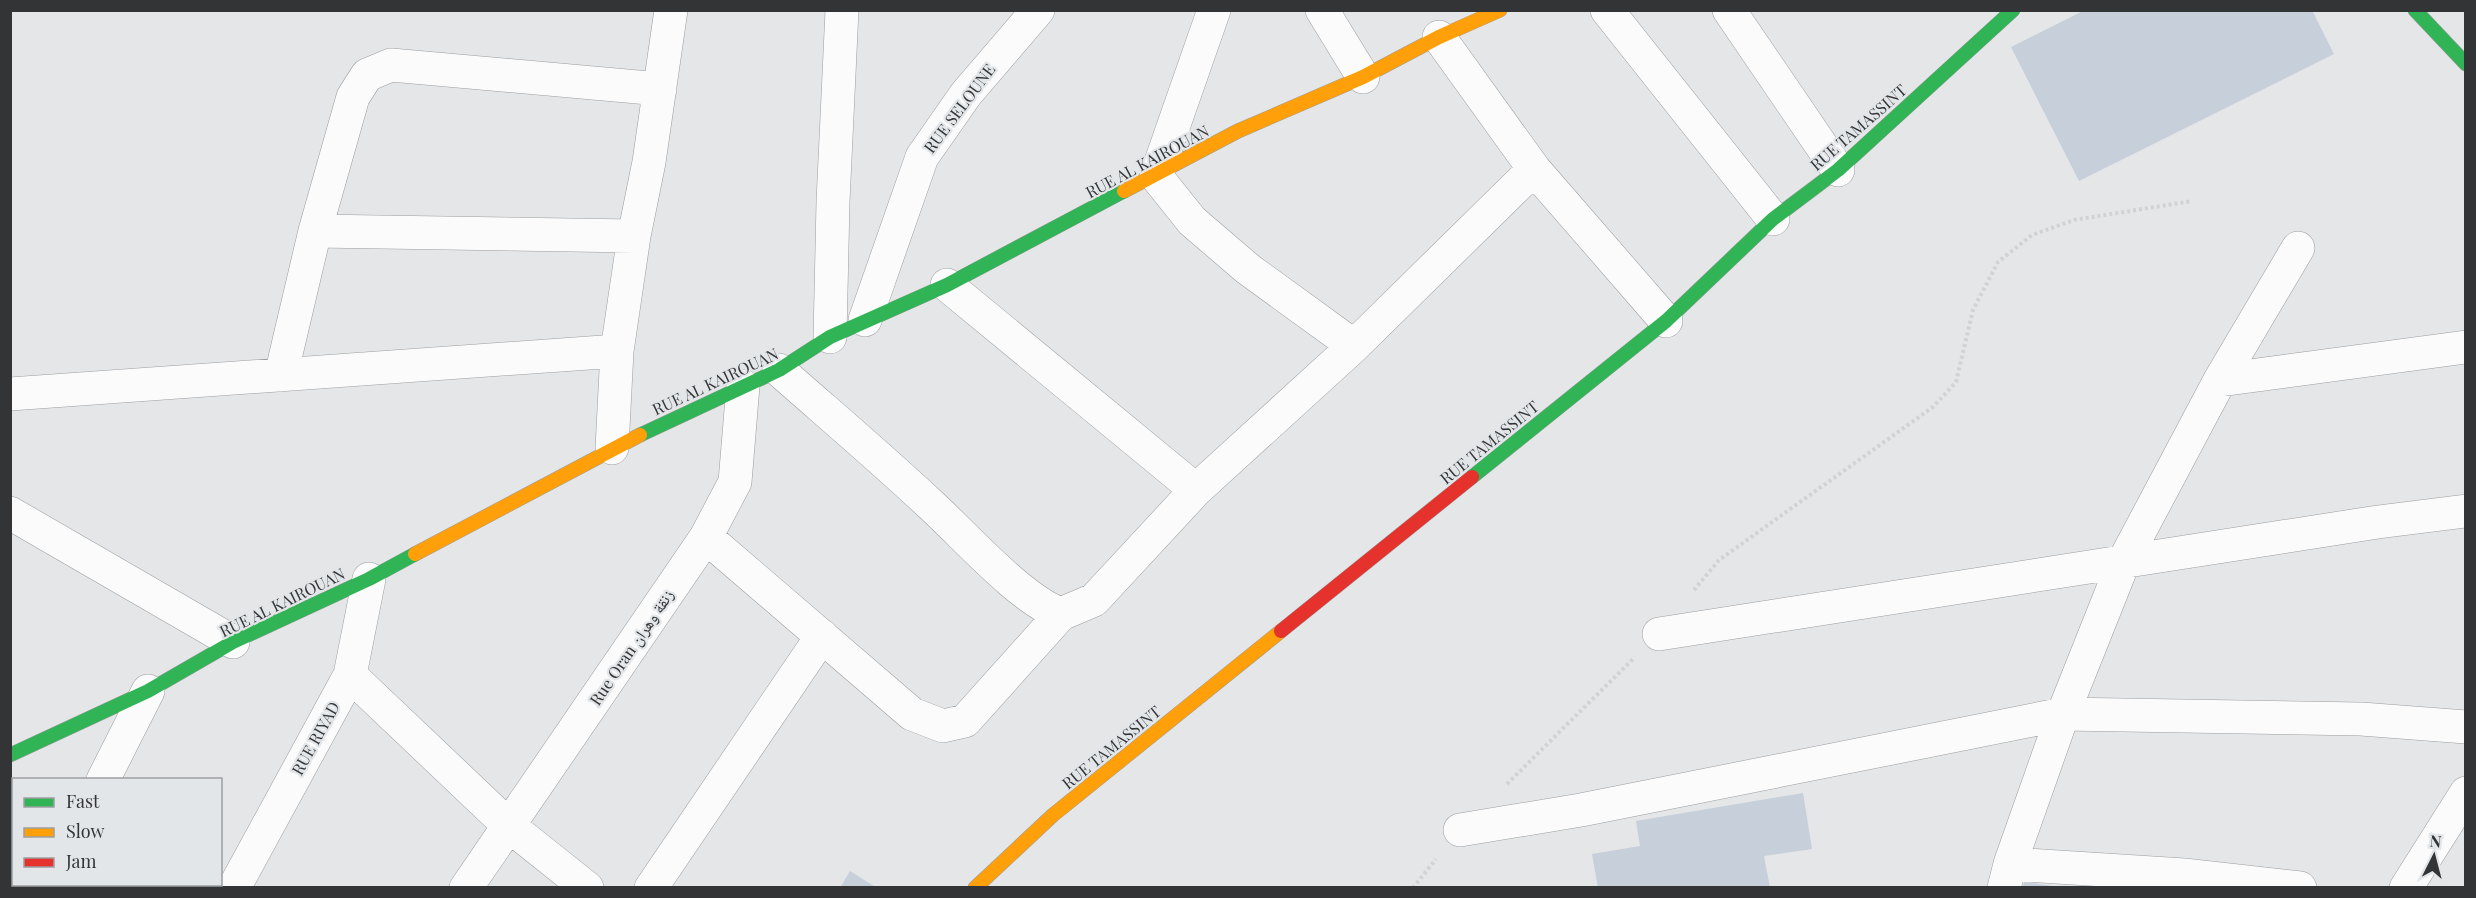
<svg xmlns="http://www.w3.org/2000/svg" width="2476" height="898" viewBox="0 0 2476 898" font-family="'Playfair Display','Noto Naskh Arabic',serif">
<rect width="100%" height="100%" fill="#e4e6e8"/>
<path fill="#c6cfda" d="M2085 10H2312L2334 54 2079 181 2011 47Z
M1803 793 1812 849 1764 856 1770 888H1598L1592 854 1640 846 1636 821Z
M850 871 877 888H840Z
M2024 882 2053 886V888H2022Z"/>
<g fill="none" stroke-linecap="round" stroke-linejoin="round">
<g stroke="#9c9d9e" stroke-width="34">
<path id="street" d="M1214 10 1156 176 1192 221 1248 269 1354 346
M1322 10 1363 77
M1607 10 1773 219
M1729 10 1838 170
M1439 37 1534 169 1666 321
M315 231 634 236
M947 285 1196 490
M865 320 922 157 966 94 1038 10
M830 337 833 202 842 10
M779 370C830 415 882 459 931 505 963 534 1022 601 1061 614L1094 600 1196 490 1354 346 1534 169
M281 375 315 231 353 97 367 75 391 65 660 89
M2220 380 2466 347
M10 394 617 351
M612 448 617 351 634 236 649 162 671 10
M10 513 233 642
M706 537 912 714 943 726 965 721 1061 614
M1659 634 2378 522 2466 511
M350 675 508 825 587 888
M103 780 148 691
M1460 830 1581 810 2063 714 2361 719 2466 727
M2010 864 2184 875 2300 888
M48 888 49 884
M234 888 350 675 369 579
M466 888 706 537 735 482 743 386
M651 888 822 636
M2004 888 2010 864 2063 714 2124 561 2220 380 2298 248
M2406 888 2466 793"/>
</g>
<g stroke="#9c9d9e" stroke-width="15">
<path id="fast" d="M2415 10 2466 64
M640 435 779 370 830 337 947 285 1124 191
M1472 477 1666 321 1773 219 1838 170 2013 10
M10 755 148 691 233 642 369 579 415 554"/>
</g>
<g stroke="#9c9d9e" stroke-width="15">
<path id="slow" d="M1124 191 1238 131 1363 77 1439 37 1500 10
M415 554 640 435
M975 888 1053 815 1281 631"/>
</g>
<g stroke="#9c9d9e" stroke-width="15">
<path id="jam" d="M1281 631 1472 477"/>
</g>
<path stroke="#d2d2d3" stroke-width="4" stroke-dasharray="3 3" stroke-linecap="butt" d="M1694 590 1719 560 1933 407 1956 382 1973 310 1998 262 2032 235 2074 220 2192 201
M1507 784 1634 658
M1413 888 1436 859"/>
<use href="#street" stroke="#fbfbfc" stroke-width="33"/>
<use href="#fast" stroke="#30b455" stroke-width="14"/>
<use href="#slow" stroke="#ff9f0a" stroke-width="14"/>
<use href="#jam" stroke="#e5322d" stroke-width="14"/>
</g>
<g text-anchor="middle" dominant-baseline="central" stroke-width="4.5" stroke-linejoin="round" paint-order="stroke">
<g font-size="16" fill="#333436" stroke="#e3e6e9">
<text transform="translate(959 108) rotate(-53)">RUE SELOUNE</text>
<text transform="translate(1858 127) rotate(-41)">RUE TAMASSINT</text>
<text transform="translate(1147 161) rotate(-28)">RUE AL KAIROUAN</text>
<text transform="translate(715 381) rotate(-25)">RUE AL KAIROUAN</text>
<text transform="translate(1489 442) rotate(-39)">RUE TAMASSINT</text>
<text transform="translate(282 602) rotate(-26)">RUE AL KAIROUAN</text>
<text transform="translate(631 647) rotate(-56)">Rue Oran زنقة وهران</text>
<text transform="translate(315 738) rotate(-61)">RUE RIYAD</text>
<text transform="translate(1111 747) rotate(-39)">RUE TAMASSINT</text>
</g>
</g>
<rect width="2476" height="898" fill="none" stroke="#333436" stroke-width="24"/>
<rect x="12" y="778" width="210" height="108" fill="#e3e6e9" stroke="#9d9fa1" stroke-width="1.5"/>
<rect x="24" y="798" width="30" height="9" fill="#30b455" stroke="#9d9fa1" stroke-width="1.5"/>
<text x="66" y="808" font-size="18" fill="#333436">Fast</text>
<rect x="24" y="828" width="30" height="9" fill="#ff9f0a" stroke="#9d9fa1" stroke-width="1.5"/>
<text x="66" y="838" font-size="18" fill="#333436">Slow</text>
<rect x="24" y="858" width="30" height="9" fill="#e5322d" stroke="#9d9fa1" stroke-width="1.5"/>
<text x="66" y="868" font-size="18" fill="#333436">Jam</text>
<g transform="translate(2434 856) rotate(6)" stroke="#e3e6e9" stroke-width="4.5" paint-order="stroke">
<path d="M0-4.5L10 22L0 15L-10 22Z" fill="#333436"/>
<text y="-9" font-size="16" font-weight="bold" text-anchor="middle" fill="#333436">N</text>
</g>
</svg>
